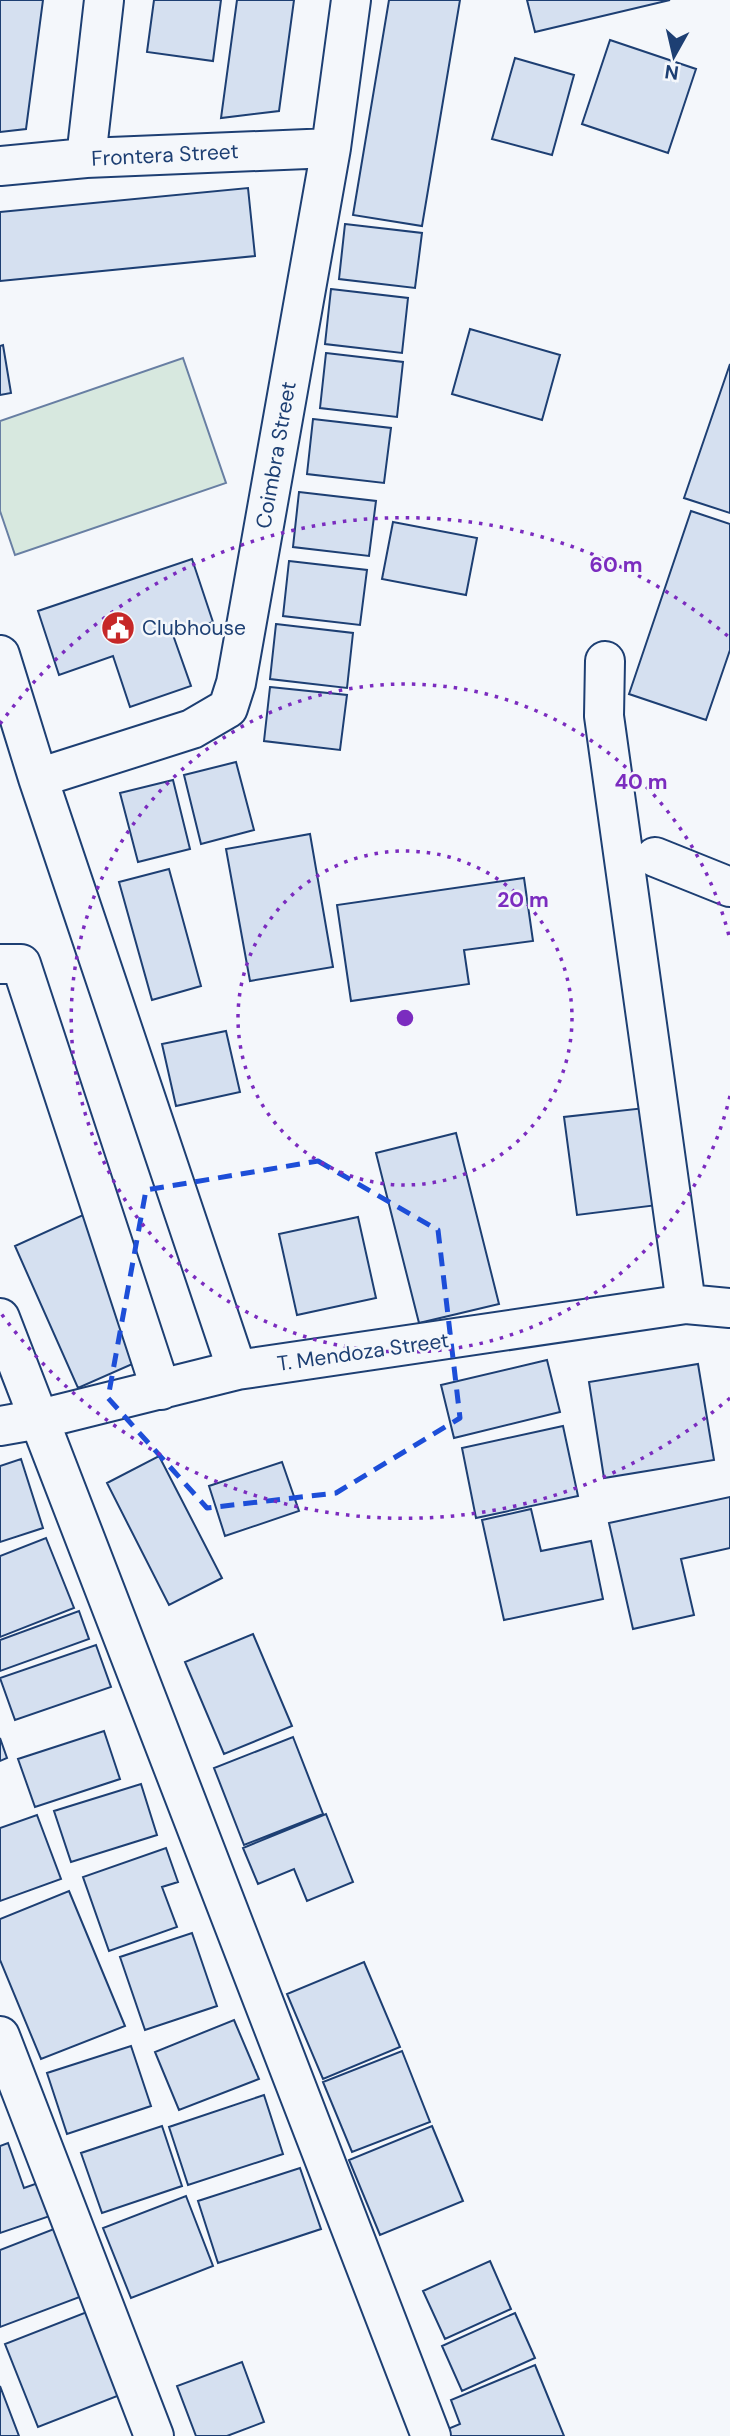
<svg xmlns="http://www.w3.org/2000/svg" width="730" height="2436" viewBox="0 0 730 2436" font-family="'DM Sans',sans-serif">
<rect width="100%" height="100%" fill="#f4f7fb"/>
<path fill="#d7e8df" stroke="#687fa3" stroke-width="2" d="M183 358 226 483 15 555 0 511V421Z"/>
<path fill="#d5e0f0" stroke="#1d3f73" stroke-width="2" d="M0 0H43L26 129 0 132Z
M154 0H221L213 61 147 52Z
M237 0H294L279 111 221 118Z
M389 0H460L422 226 353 215Z
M527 0H670L535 32Z
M610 40 696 69 668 153 582 124Z
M515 58 574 75 552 155 492 139Z
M248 188 255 256 0 281V212Z
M345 224 422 233 415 288 339 279Z
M331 289 408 298 402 353 325 344Z
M470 329 560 355 542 420 452 394Z
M3 345 11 393 0 395V346Z
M326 353 403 362 397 417 320 408Z
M730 364V513L684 498Z
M313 419 391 428 384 483 307 474Z
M299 492 376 501 369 556 293 547Z
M691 511 730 524V650L706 720 629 694Z
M393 522 477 538 466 595 382 579Z
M192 559 213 622 173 635 191 686 130 707 113 656 59 675 38 611Z
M289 561 367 570 360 625 283 616Z
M276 624 353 633 347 688 270 679Z
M270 687 347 695 340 750 264 741Z
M236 762 254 830 201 844 184 775Z
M173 780 190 849 138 862 120 793Z
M310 834 333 967 250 981 226 849Z
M169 869 201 986 152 1000 119 882Z
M524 878 533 941 464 950 469 984 351 1001 337 905Z
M226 1031 240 1092 176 1106 162 1044Z
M654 1107 666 1204 577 1215 564 1117Z
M456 1133 499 1304 419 1323 376 1153Z
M83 1215 146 1358 78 1388 15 1246Z
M358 1217 376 1298 297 1315 279 1234Z
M547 1360 560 1412 454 1438 441 1385Z
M698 1364 714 1460 604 1478 589 1382Z
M563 1426 578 1496 476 1518 462 1448Z
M159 1456 222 1578 169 1605 107 1483Z
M21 1459 43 1528 0 1542V1466Z
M282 1462 299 1511 225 1536 209 1486Z
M730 1497V1548L681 1559 694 1615 633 1629 609 1523Z
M531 1509 541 1551 591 1541 603 1599 504 1620 482 1520Z
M46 1538 74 1608 0 1637V1556Z
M79 1611 89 1639 0 1671V1640Z
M253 1634 292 1726 224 1754 185 1662Z
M96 1645 111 1687 15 1720 0 1678Z
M104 1731 120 1779 35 1807 18 1759Z
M293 1737 323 1814 244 1845 214 1768Z
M0 1738 7 1758 0 1761Z
M141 1784 157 1835 71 1862 54 1811Z
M326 1814 353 1882 307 1901 294 1869 258 1884 243 1848Z
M37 1815 61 1879 0 1901V1828Z
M166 1848 178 1882 162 1887 177 1927 109 1951 83 1877Z
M69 1891 125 2026 41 2059 0 1960V1919Z
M192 1933 217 2006 145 2030 120 1957Z
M364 1962 400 2047 323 2079 287 1994Z
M234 2020 259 2079 179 2110 155 2052Z
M131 2046 151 2106 67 2134 47 2073Z
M402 2051 430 2122 352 2152 323 2082Z
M264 2095 283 2154 188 2185 169 2127Z
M162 2126 182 2186 102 2213 81 2153Z
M432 2126 463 2201 380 2235 349 2160Z
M8 2143 24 2188 38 2183 50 2216 0 2233V2146Z
M300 2168 321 2229 218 2263 198 2201Z
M186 2196 213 2266 131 2298 103 2228Z
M59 2227 85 2295 0 2327V2250Z
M490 2261 511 2309 445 2339 423 2291Z
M92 2310 125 2393 38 2427 5 2344Z
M515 2313 535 2358 462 2391 442 2346Z
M242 2362 264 2422 227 2436H196L177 2386Z
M535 2365 564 2436H445L443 2431 460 2424 451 2400Z
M0 2386 19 2436H0Z"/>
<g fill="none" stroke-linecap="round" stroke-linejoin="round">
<g stroke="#1d3f73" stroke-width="42">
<path id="street" d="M86 158 104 0
M0 166 86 158 331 148
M0 655 38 778 237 1370
M605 661 604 716 686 1304
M38 778 192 729 228 708 236 683 331 148 351 0
M655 857 730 887
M0 964H21L161 1390
M0 1318 431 2436
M0 1426 40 1419 237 1370 686 1304 730 1308
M0 2036 154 2436"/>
</g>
<use href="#street" stroke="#f4f7fb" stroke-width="38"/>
</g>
<path fill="none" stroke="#1d4ed8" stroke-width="5" stroke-dasharray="14 9" stroke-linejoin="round" d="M318 1161 438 1230 460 1418 336 1493 207 1508 108 1398 146 1190Z"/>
<g fill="none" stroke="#7b2cbf" stroke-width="3.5" stroke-dasharray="3.5 7">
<circle cx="405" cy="1018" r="167"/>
<path d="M730 1096A334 334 0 1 1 730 940"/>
<path d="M730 1398A500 500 0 0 1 0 1312M0 724A500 500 0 0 1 730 638"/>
</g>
<defs>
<g id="civic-disc" transform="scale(1.75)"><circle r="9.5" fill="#c62828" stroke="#f4f7fb"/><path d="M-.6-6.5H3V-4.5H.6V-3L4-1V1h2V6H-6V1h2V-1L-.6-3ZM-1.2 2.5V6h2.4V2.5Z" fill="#fff"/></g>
</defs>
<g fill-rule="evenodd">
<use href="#civic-disc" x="118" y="628"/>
</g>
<g text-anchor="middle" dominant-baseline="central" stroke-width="5" stroke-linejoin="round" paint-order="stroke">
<g font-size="21" fill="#1d3f73" stroke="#f4f7fb">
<text transform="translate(165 155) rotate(-3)">Frontera Street</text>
<text transform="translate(276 455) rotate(-80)">Coimbra Street</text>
<text transform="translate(363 1352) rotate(-8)">T. Mendoza Street</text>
</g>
<g font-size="21" fill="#1d3f73" stroke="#f4f7fb" text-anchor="start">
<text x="142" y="628">Clubhouse</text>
</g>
</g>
<circle cx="405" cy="1018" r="10" fill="#7b2cbf" stroke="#f4f7fb" stroke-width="3.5"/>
<g font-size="21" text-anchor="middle" font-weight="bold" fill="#7b2cbf" stroke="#f4f7fb" stroke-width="5" stroke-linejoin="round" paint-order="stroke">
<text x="616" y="572">60 m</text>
<text x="641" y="789">40 m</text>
<text x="523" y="907">20 m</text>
</g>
<g transform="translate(674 56) rotate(188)" stroke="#f4f7fb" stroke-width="5" paint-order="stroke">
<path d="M0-5L12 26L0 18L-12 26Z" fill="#1d3f73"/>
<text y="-10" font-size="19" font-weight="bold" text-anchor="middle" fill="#1d3f73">N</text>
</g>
</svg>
